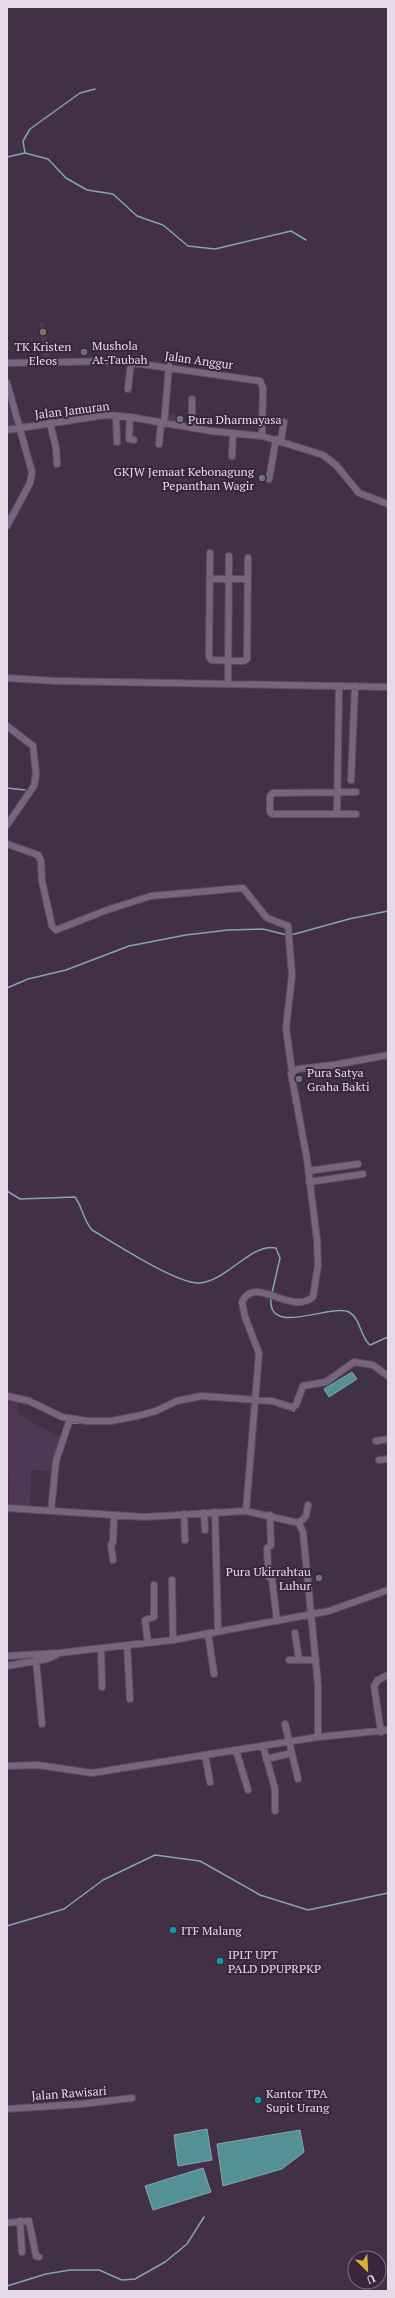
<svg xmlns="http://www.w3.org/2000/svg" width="395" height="2298" viewBox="0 0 395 2298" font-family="'PT Serif',serif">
<rect width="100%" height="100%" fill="#423046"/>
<path fill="#4f3854" d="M44 322 50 358 43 359 39 323Z
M7 400 14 427 7 428Z
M168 413 182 416 181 425 166 423Z
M7 1401 18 1402 17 1413 33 1423 61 1437 56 1450 53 1471 31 1470 30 1506 9 1505Z"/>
<path fill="#549196" stroke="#80a7af" d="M352 1372 357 1379 329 1397 324 1389Z
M207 2129 212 2160 178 2166 174 2135Z
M300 2130 304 2152 282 2169 223 2186 217 2144Z
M203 2168 211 2192 153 2210 145 2186Z"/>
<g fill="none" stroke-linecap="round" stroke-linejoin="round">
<path stroke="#80a7af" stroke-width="1.5" d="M25 153 23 141 30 129 80 93 95 89
M7 157 25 153 48 159 66 178 87 190 113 194 137 216 163 225 188 246 215 249 291 231 306 240
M7 788 25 790
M291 935 349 919 388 911
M7 988 28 979 66 970 129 946 186 935 228 930 263 929 287 935
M7 1191 20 1199 75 1197C83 1208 83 1220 92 1230 114 1243 177 1284 199 1283 226 1282 252 1242 276 1248L280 1258 272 1293
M271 1298C267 1338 331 1303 349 1312 361 1319 360 1337 370 1345L388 1337
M278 1406 294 1411 296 1407
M72 1423 110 1424
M115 1423 135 1419
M7 1926 64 1909 103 1880 155 1855 200 1861 260 1895 308 1910 388 1893
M7 2286 46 2274 70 2270H99L122 2280 135 2279 165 2262 187 2244 204 2217"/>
<g stroke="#5e4e61" stroke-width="8">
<path id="minor" d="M7 363 120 361 260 381 263 388 262 436
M7 383 32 472 30 483 7 526
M128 389 131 362
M116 416 117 442
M130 417 129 439 134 440
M50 423 56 448 57 464
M164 424 169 366
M192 428V399
M7 430 106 415 130 417 211 431 262 436 323 455 336 465 359 493 388 504
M281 440 284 422
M159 444 161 423
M232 456 233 433
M269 479 276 439
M210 553 209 656 211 660 244 661 247 659 248 558
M210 579H247
M7 678 56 681 388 687
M228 684 229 556
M7 726 33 746 36 774 34 786 7 825
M351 780 355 686
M337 814 339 686
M356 814H272L270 812V796L273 793 356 792
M7 844 38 855 41 861 42 881 52 926 56 930 107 910 151 896 243 888 267 918 288 926 292 975 286 1028 292 1072
M308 1171 358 1164
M309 1182 363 1174
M7 1396 29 1401 62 1417 87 1421H111L137 1416 156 1411 177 1401 201 1396 272 1401 292 1407 296 1405 303 1386 326 1382 354 1362 373 1365 388 1376
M376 1441 388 1439
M379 1460 388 1459
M7 1508 144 1517 246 1511 299 1523 303 1532 318 1685V1737
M51 1511 56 1461 70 1419
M246 1511 259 1353 245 1317 242 1302C255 1274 290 1316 313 1297L318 1265 317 1240 307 1159 291 1073 298 1069 334 1065 388 1055
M215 1512 218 1631
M204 1513 205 1530
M184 1514 185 1540
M299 1523 306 1516 308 1505
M113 1560 111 1545 113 1542 114 1515
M268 1565 267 1548 271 1545 270 1515
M269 1577 272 1579 277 1621
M172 1580 173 1640
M208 1633 214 1674
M295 1633 299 1660
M148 1643 145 1620 154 1617V1585
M127 1645 130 1699
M101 1648 102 1687
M7 1656 59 1653 173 1640 329 1611 388 1590
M36 1660 42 1724
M289 1660H316
M7 1666 47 1659 56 1655
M285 1724 298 1779
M381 1732 374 1686 378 1680 388 1675
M263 1746 275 1789V1811
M236 1750 248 1790
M205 1755 210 1782
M266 1759 292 1753
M7 1766 38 1765 92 1773 318 1737 388 1730
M7 2109 82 2104 132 2098
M20 2221 22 2252
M7 2223 29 2221 36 2256 39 2257"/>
</g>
<use href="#minor" stroke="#79647d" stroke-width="6"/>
</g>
<circle fill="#8d6e63" stroke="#38263c" stroke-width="1.5" cx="43" cy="332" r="4"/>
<g fill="#6b7280" stroke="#38263c" stroke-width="1.5">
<circle cx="84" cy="352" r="4"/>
<circle cx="180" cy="419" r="4"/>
<circle cx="262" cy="478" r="4"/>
<circle cx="299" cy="1079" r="4"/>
<circle cx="319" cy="1578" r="4"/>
</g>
<g fill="#0f9aa8" stroke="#38263c" stroke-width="1.5">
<circle cx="173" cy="1930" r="4"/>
<circle cx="220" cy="1961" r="4"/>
<circle cx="258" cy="2100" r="4"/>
</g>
<g text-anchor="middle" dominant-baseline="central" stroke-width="4" stroke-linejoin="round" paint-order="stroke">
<g font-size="12" fill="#e6dae8" stroke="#38263c" text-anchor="start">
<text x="92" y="345">Mushola<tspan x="92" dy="14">At-Taubah</tspan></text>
<text x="43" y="346" text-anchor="middle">TK Kristen<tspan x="43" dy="14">Eleos</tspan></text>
<text x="188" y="419">Pura Dharmayasa</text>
<text x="254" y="471" text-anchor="end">GKJW Jemaat Kebonagung<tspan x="254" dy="14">Pepanthan Wagir</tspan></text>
<text x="307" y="1072">Pura Satya<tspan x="307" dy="14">Graha Bakti</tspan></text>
<text x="311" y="1571" text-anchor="end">Pura Ukirrahtau<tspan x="311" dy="14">Luhur</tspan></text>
<text x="181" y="1930">ITF Malang</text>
<text x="228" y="1954">IPLT UPT<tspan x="228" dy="14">PALD DPUPRPKP</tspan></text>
<text x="266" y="2093">Kantor TPA<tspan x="266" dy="14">Supit Urang</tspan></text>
</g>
<g font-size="12" fill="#e6dae8" stroke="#38263c">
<text transform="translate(199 360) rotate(8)">Jalan Anggur</text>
<text transform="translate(72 410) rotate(-7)">Jalan Jamuran</text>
<text transform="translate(69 2093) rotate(-4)">Jalan Rawisari</text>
</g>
</g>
<rect width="395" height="2298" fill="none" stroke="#e6dae8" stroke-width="16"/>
<g transform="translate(367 2270) rotate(156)"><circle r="19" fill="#38263c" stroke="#7e6e81"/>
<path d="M0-3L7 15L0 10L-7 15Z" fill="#d9b334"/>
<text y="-6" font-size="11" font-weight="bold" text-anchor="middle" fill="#e6dae8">U</text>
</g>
</svg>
